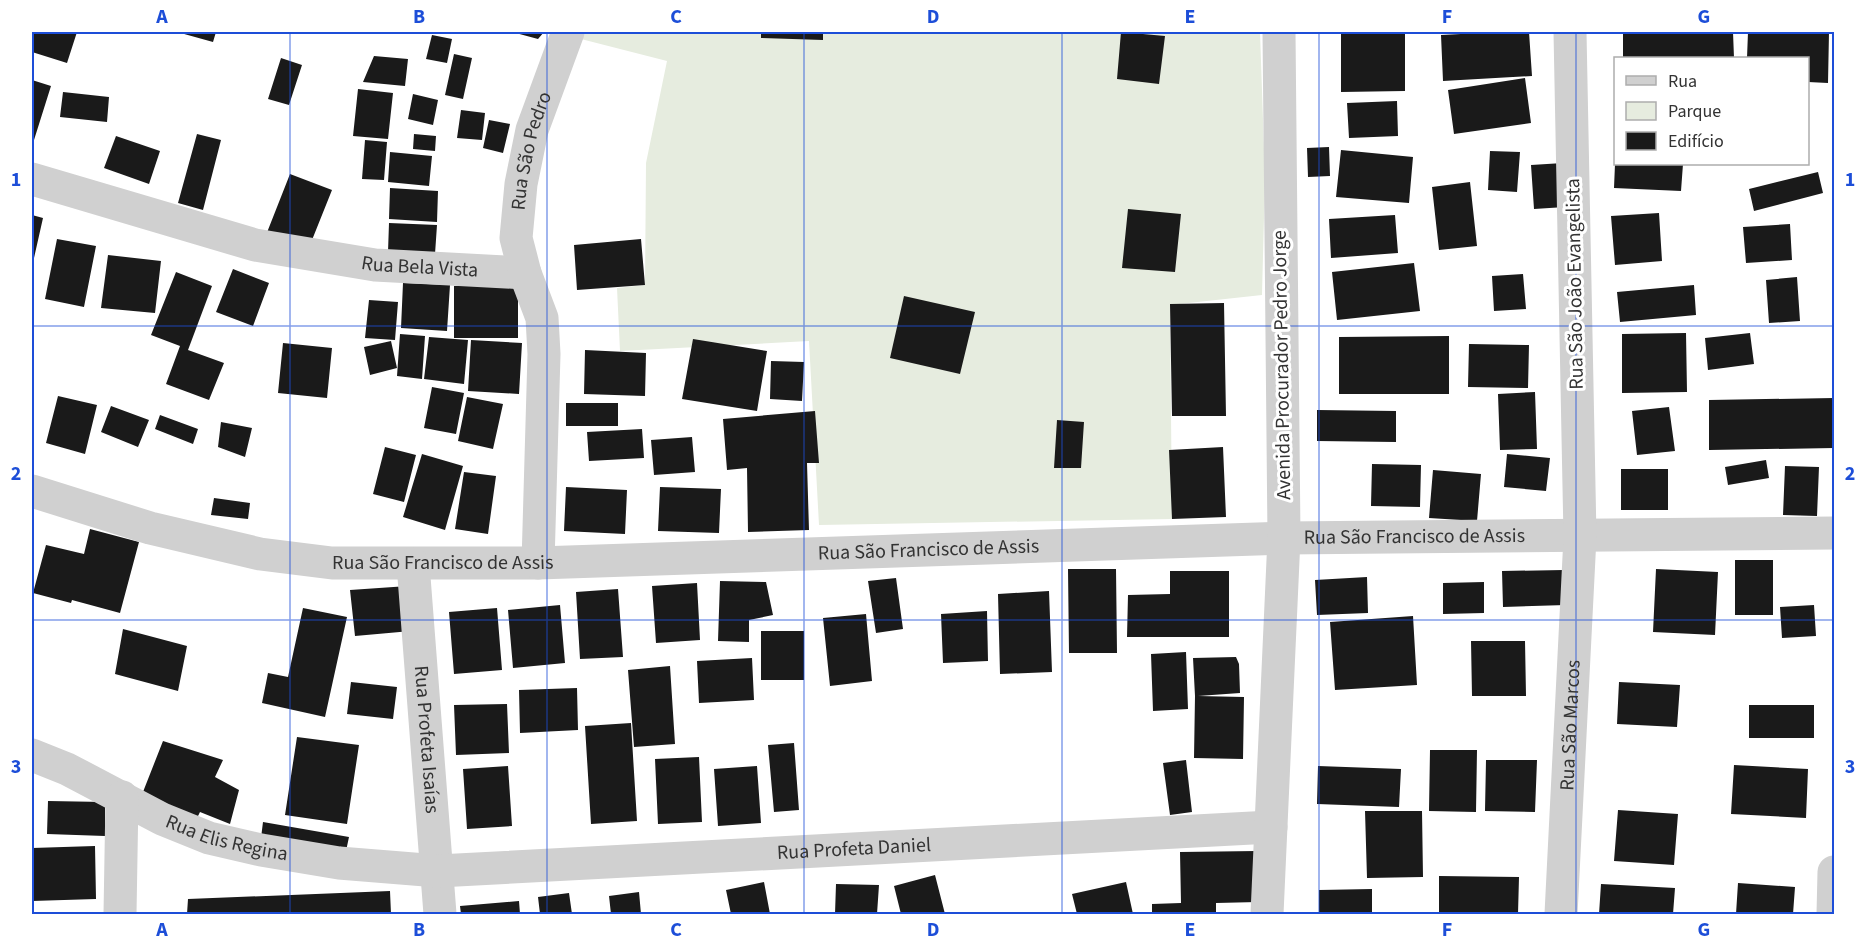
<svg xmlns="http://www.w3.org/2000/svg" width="1866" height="946" viewBox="0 0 1866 946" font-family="'Source Sans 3',sans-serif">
<rect width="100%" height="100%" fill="#fff"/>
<path fill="#e6ecdf" d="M584 32H1260L1265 178 1262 295 1170 305 1172 519 819 525 809 341 620 351 617 288 645 285 646 163 667 61 581 39Z"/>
<path fill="#1a1a1a" d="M32 32H77L67 63 32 52Z
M177 32H216L213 42Z
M512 32H544L538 39Z
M761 32H823V40L761 38Z
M1121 32 1165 36 1159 84 1117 79Z
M1341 32H1405V91L1341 92Z
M1500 32H1529L1532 76 1443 81 1441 35Z
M1623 32H1733L1734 58H1623Z
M1748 32H1829L1828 83 1808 82V58H1747Z
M432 35 452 39 447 63 426 59Z
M454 54 472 58 463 99 445 95Z
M374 56 408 59 405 86 363 82Z
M281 58 302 65 289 105 268 99Z
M1525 78 1531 123 1454 134 1448 90Z
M32 80 51 86 34 140H32Z
M358 89 393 93 388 139 353 136Z
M63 92 109 97 107 122 60 117Z
M413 94 438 100 433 125 408 119Z
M1397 101 1398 136 1349 138 1347 103Z
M461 110 485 113 482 140 457 138Z
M489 120 510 124 503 153 483 148Z
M197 134 221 140 203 210 178 203Z
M414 134 436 136 435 151 413 149Z
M116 136 160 151 149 184 104 168Z
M365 140 387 142 384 180 362 179Z
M1329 147 1330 176 1308 177 1307 148Z
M1341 150 1413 157 1409 203 1336 197Z
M1490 151 1520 152 1517 192 1488 190Z
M390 152 432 156 429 186 388 182Z
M1563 163 1565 207 1534 209 1531 165Z
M1615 164H1683L1681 191 1614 188Z
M1818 172 1823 193 1754 211 1749 189Z
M290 174 332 190 308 250 266 235Z
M1470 182 1477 246 1439 250 1432 187Z
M390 188 438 191 437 222 389 219Z
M1128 209 1181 214 1175 272 1122 268Z
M1659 213 1662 261 1615 265 1611 216Z
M32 215 43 218 34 258H32Z
M1395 215 1398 253 1331 258 1329 219Z
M389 223 437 225 435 254 388 252Z
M1790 224 1792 260 1746 263 1743 227Z
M57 239 96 246 84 307 45 299Z
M641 239 645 285 577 290 574 245Z
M108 255 161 261 155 313 101 308Z
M1414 263 1420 311 1337 320 1332 272Z
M233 269 269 283 253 326 216 312Z
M176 272 212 286 188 350 224 363 209 400 166 384 180 346 151 335Z
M1523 274 1526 309 1494 311 1492 276Z
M1797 277 1800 321 1769 323 1766 280Z
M403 283 450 285 447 331 401 328Z
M1694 285 1696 315 1620 322 1617 292Z
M454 286H518V338H454Z
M904 296 975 312 960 374 890 358Z
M369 300 398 302 395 340 365 338Z
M1224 303 1226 416H1172L1170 304Z
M1686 333 1687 392 1622 393V334Z
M1750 333 1754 364 1708 370 1705 338Z
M400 334 425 336 422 379 397 376Z
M1449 336V394H1339V337Z
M429 337 468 340 464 384 424 379Z
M693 339 767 351 757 411 682 399Z
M471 340 522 343 519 394 468 391Z
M391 341 397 368 370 375 364 347Z
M283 343 332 348 327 398 278 393Z
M1469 344 1529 345 1528 388 1468 387Z
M585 350 646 353 645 396 584 394Z
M771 361 804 362 802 401 770 399Z
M432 387 464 393 456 434 424 428Z
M1535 392 1537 449 1500 450 1498 394Z
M58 396 97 405 85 454 46 443Z
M467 397 503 404 493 449 458 441Z
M1834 398V448L1709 450V400Z
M566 403H618V426H566Z
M111 406 149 420 138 447 101 432Z
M1669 407 1675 451 1637 455 1632 411Z
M1317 410 1396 411V442L1317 441Z
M815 411 819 463H807L809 530 748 532 747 468 727 470 723 419Z
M160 415 198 429 193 444 155 429Z
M1057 420 1084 422 1081 468H1054Z
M221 422 252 428 245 457 218 447Z
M642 429 644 458 589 461 587 432Z
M692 437 695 472 654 475 651 440Z
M385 447 416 455 404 502 373 494Z
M1223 447 1226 517 1172 519 1169 450Z
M422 454 463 466 445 530 403 517Z
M1507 454 1550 458 1546 491 1504 487Z
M1766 460 1769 478 1728 485 1725 467Z
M1372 464 1421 465 1420 507 1371 506Z
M1785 466 1819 467 1817 516 1783 515Z
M1621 469H1668V510H1621Z
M1433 470 1481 474 1477 521 1429 518Z
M464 472 496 476 488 534 455 529Z
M566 487 627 490 625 534 564 531Z
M660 487 721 489 719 533 658 531Z
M214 498 250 503 248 519 211 515Z
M90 529 139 542 120 613 72 600 71 603 33 593 46 545 84 554Z
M1735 560H1773V615H1735Z
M1068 569H1116L1117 653H1069Z
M1656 569 1718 572 1715 635 1653 632Z
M1564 570 1566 605 1503 607 1502 571Z
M1170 571H1229V637H1127L1128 595 1170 594Z
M1367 577 1368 613 1317 615 1315 580Z
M896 578 903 629 876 633 868 581Z
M720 581 766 582 773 615 749 620V642L718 641Z
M1484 582V613L1443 614V583Z
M697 583 700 640 656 643 652 586Z
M408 586 411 631 355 636 350 590Z
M618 589 623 657 580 659 576 592Z
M1049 591 1052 672 1000 674 998 594Z
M560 605 565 663 513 668 508 610Z
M1814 605 1816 636 1782 638 1780 607Z
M303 608 347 617 325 717 262 703 268 673 288 677Z
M497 608 502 670 454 674 449 612Z
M987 611 988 661 943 663 941 614Z
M866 614 872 681 830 686 823 618Z
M1413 616 1417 685 1335 690 1330 622Z
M123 629 187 646 178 691 115 674Z
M761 631H804V680H761Z
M1471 641H1525L1526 696H1472Z
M1186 652 1188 709 1153 711 1151 654Z
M1236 657 1239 664 1240 693 1198 696 1244 697 1243 759 1194 758 1195 696 1193 658Z
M752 658 754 700 699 703 697 661Z
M670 666 675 744 634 747 628 670Z
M351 682 397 687 393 719 347 714Z
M1619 682 1680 685 1677 727 1617 724Z
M577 688 578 730 520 733 519 690Z
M507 704 509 753 456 755 454 705Z
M1749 705H1814V738H1749Z
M631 723 637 821 591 824 585 726Z
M297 737 359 745 347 824 285 815Z
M163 741 223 760 215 777 239 790 230 824 200 812 197 818 141 797Z
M794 743 799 810 774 812 768 745Z
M1430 750H1477L1476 812 1429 811Z
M699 757 702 822 658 824 655 759Z
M1186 760 1192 812 1170 815 1163 763Z
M1486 760H1537L1535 812 1485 811Z
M1734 765 1808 769 1806 818 1731 814Z
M508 766 512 826 467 829 463 769Z
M757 766 761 823 718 826 714 769Z
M1318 766 1401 769 1399 807 1317 804Z
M48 801 105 802V836L47 834Z
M1618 810 1678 814 1674 865 1614 861Z
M1365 811H1422L1423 877 1367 878Z
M263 822 349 837 346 851 261 838Z
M95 846 96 899 32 901V848Z
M1257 851 1258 902 1216 903V914H1152V904L1181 903 1180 852Z
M935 875 945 914H901L894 886Z
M1439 876 1519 877 1518 914H1439Z
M764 882 770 914H731L726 890Z
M1126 882 1133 914H1077L1072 894Z
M1738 883 1795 887 1793 914H1736Z
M836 884 879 885 877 914H835Z
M1601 884 1675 888 1673 914H1599Z
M1372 889V914H1319V890Z
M390 891 391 914H187L188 899Z
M639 892 641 914H611L609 896Z
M569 893 572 914H540L538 897Z
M519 901 520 914H461L460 906Z"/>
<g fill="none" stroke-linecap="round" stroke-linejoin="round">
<g stroke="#d0d0d0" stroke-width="33">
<path id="s1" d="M32 179 255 245 375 265 525 273"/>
<path id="s2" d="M32 491 150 528 260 554 332 563H538L1284 538 1834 533"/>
<path id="s3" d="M538 563 544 354 542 318 525 273 516 238 521 184 532 130 568 32"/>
<path id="s4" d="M413 564 440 914"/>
<path id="s5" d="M32 755 67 769 162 819 209 838 261 850 339 863 438 871 1271 827"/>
<path d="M120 914 122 797"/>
<path d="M1267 914 1284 538 1279 32"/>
<path id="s6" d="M1561 914 1580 537 1570 32"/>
<path d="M1833 914 1834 872"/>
</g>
</g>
<path fill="none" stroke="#1d4ed8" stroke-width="1.5" stroke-opacity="0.55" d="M290 32V914M547 32V914M804 32V914M1062 32V914M1319 32V914M1576 32V914M32 326H1834M32 620H1834"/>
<g text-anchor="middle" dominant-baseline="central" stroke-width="6" stroke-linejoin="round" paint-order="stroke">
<g font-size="20" fill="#333" stroke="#fff">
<text stroke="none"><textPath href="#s3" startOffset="418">Rua São Pedro</textPath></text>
<text stroke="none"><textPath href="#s1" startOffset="399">Rua Bela Vista</textPath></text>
<text transform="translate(1575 284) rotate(-91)">Rua São João Evangelista</text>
<text transform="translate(1282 365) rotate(-91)">Avenida Procurador Pedro Jorge</text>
<text stroke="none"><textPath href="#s2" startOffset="1392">Rua São Francisco de Assis</textPath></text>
<text stroke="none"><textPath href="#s2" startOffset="906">Rua São Francisco de Assis</textPath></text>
<text stroke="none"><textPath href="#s2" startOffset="420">Rua São Francisco de Assis</textPath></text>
<text stroke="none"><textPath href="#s6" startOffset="189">Rua São Marcos</textPath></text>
<text stroke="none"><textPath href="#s4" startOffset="176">Rua Profeta Isaías</textPath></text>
<text stroke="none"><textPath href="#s5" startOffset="213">Rua Elis Regina</textPath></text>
<text stroke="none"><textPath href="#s5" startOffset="844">Rua Profeta Daniel</textPath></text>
</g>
</g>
<rect width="1866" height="946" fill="none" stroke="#ffffff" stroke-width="66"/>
<rect x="1614" y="57" width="195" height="108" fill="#ffffff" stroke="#adadad" stroke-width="1.5"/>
<rect x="1626" y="76" width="30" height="9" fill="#d0d0d0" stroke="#adadad" stroke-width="1.5"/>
<text x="1668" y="87" font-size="18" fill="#333333">Rua</text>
<rect x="1626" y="102" width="30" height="18" fill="#e6ecdf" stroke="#adadad" stroke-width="1.5"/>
<text x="1668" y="117" font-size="18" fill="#333333">Parque</text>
<rect x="1626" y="132" width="30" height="18" fill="#1a1a1a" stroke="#adadad" stroke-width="1.5"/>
<text x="1668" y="147" font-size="18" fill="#333333">Edifício</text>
<rect x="33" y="33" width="1800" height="880" fill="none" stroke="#1d4ed8" stroke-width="2"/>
<g font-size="20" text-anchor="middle" font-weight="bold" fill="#1d4ed8">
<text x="162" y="23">A</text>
<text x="419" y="23">B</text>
<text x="676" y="23">C</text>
<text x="933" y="23">D</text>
<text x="1190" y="23">E</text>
<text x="1447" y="23">F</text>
<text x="1704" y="23">G</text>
<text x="16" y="186">1</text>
<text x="1850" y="186">1</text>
<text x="16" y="480">2</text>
<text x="1850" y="480">2</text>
<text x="16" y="773">3</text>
<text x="1850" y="773">3</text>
<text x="162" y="936">A</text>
<text x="419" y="936">B</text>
<text x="676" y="936">C</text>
<text x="933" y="936">D</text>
<text x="1190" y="936">E</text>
<text x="1447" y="936">F</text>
<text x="1704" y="936">G</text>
</g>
</svg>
